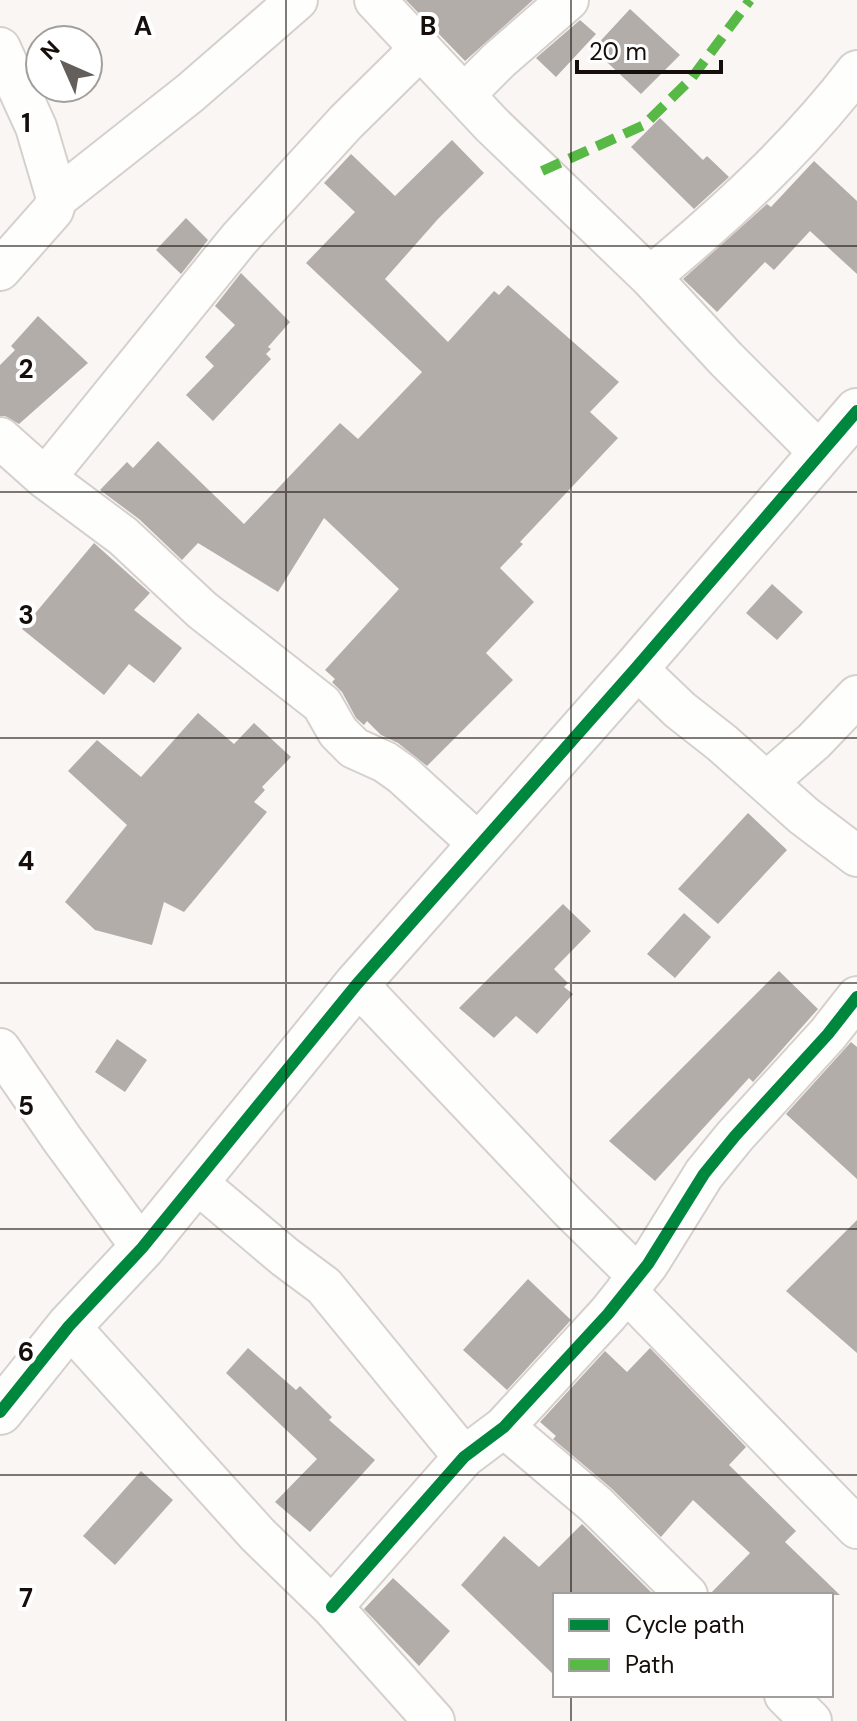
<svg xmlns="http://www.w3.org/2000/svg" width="857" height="1721" viewBox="0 0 857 1721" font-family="'DM Sans',sans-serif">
<rect width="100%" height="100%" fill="#faf6f4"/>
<path fill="#b3adaa" d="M406 0H533L465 61Z
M630 9 680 55 641 94 593 49Z
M580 20 596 34 556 77 536 58Z
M660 118 703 160 707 156 729 177 694 209 631 147Z
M452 140 484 173 438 219 385 279 448 342 494 291 499 295 508 285 619 382 590 412 618 438 520 542 523 544 500 568 534 602 486 653 513 680 427 766 398 743 381 735 367 721 364 725 356 718 342 692 332 682 335 679 325 670 399 589 324 518 278 592 198 543 182 560 139 519 100 490 127 462 133 468 158 441 244 524 340 423 358 439 422 372 306 263 355 212 324 183 351 154 395 196Z
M814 161 857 201V274L810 231 774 270 765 262 717 312 683 279 767 204 771 207Z
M186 218 208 240 181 274 156 250Z
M241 273 290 322 268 347 271 349 266 354 271 359 213 421 186 395 214 366 205 357 235 325 215 306Z
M38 316 88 363 19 424 5 416H0V365L15 350 11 346Z
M94 543 150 593 134 610 182 648 154 683 129 664 104 695 22 629Z
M772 584 803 612 777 640 746 613Z
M198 713 234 744 254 723 291 757 262 787 265 790 254 802 267 812 184 912 164 902 152 945 95 930 65 902 127 825 68 771 97 740 141 777Z
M748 813 787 850 718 924 678 889Z
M563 904 591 931 554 969 568 983 564 987 573 994 537 1034 516 1016 494 1038 459 1008Z
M684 913 711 937 675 978 647 954Z
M779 971 818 1009 753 1082 749 1078 655 1181 609 1141Z
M117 1039 147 1060 125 1092 95 1072Z
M851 1042 857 1047V1179L786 1114Z
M857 1220V1353L786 1291Z
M528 1279 571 1320 507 1390 463 1350Z
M248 1348 296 1390 300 1386 332 1417 329 1420 375 1460 310 1532 275 1502 317 1459 226 1373Z
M650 1348 746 1447 729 1465 796 1531 785 1542 840 1595H709L750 1553 693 1500 661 1537 611 1488 553 1439 556 1436 540 1422 605 1351 627 1372Z
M141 1471 173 1500 115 1565 83 1536Z
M582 1524 654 1595H555V1676L461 1585 504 1536 539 1567Z
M393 1578 450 1631 419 1666 364 1609Z"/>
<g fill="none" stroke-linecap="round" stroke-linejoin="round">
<g stroke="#d6d0cd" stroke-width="44">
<path id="street" d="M375 0 492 125 650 277 726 359 821 454
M0 48 36 127 57 198 53 210 0 270
M464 95 499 60 568 0
M57 198 190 93 297 0
M650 277C726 214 797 149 857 71
M0 438 45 478 123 536 202 610 322 704 338 732 354 748 385 762 402 774 480 845
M45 478 239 239 346 122 419 50
M636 668 680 710 722 743 804 816 857 856
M767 782 814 741 857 696
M357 984 569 1208 638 1276
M0 1049 62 1139 142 1248
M196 1182 285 1257 324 1286 464 1457
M626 1291 857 1528
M69 1326 258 1535 332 1607 434 1721
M504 1427 595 1504 687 1595
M332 1607 464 1457 504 1427 608 1314 648 1264 704 1174 735 1136 828 1034 857 997
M785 1695 811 1721"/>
</g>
<g stroke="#d6d0cd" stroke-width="48">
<path id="secondary" d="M0 1412 69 1326 142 1248 357 984 636 668 857 411"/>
</g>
<use href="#street" stroke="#fefefd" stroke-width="40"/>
<use href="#secondary" stroke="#fefefd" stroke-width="44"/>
<path stroke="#58b947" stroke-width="10" stroke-dasharray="20 10" stroke-linecap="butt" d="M542 171 644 125 691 79 750 0"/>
<g stroke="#fff" stroke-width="17">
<path id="cycleway" d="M0 1412 69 1326 142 1248 357 984 636 668 857 411
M332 1607 464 1457 504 1427 608 1314 648 1264 704 1174 735 1136 828 1034 857 997"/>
</g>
<use href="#cycleway" stroke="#00873e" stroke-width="12"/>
</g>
<path fill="none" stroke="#150e0a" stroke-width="2" stroke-opacity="0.55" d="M286 0V1721M571 0V1595M0 246H857M0 492H857M0 738H857M0 983H857M0 1229H857M0 1475H857M571 1695V1721"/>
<g font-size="26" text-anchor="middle" font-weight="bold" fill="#150e0a" stroke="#fff" stroke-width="8" stroke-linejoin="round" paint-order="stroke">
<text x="143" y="35">A</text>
<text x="428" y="35">B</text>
<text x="26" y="132">1</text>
<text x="26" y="378">2</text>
<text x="26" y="624">3</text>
<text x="26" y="870">4</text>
<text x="26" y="1115">5</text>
<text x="26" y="1361">6</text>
<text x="26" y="1607">7</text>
</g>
<rect x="553" y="1593" width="280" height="104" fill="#ffffff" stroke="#a19f9d" stroke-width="2"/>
<rect x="569" y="1619" width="40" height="12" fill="#00873e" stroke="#a19f9d" stroke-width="2"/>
<text x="625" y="1633" font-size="24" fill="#150e0a">Cycle path</text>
<rect x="569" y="1659" width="40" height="12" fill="#58b947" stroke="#a19f9d" stroke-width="2"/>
<text x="625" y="1673" font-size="24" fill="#150e0a">Path</text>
<g transform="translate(64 64) rotate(315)"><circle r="38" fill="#ffffff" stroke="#a19f9d" stroke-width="2"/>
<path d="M0-6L14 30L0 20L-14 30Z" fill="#655f5c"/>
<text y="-12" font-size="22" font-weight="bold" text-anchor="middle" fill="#150e0a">N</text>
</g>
<path d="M577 60v12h144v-12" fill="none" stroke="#150e0a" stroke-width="4"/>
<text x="589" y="60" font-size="24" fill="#150e0a" stroke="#ffffff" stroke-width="6" paint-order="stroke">20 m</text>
</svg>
